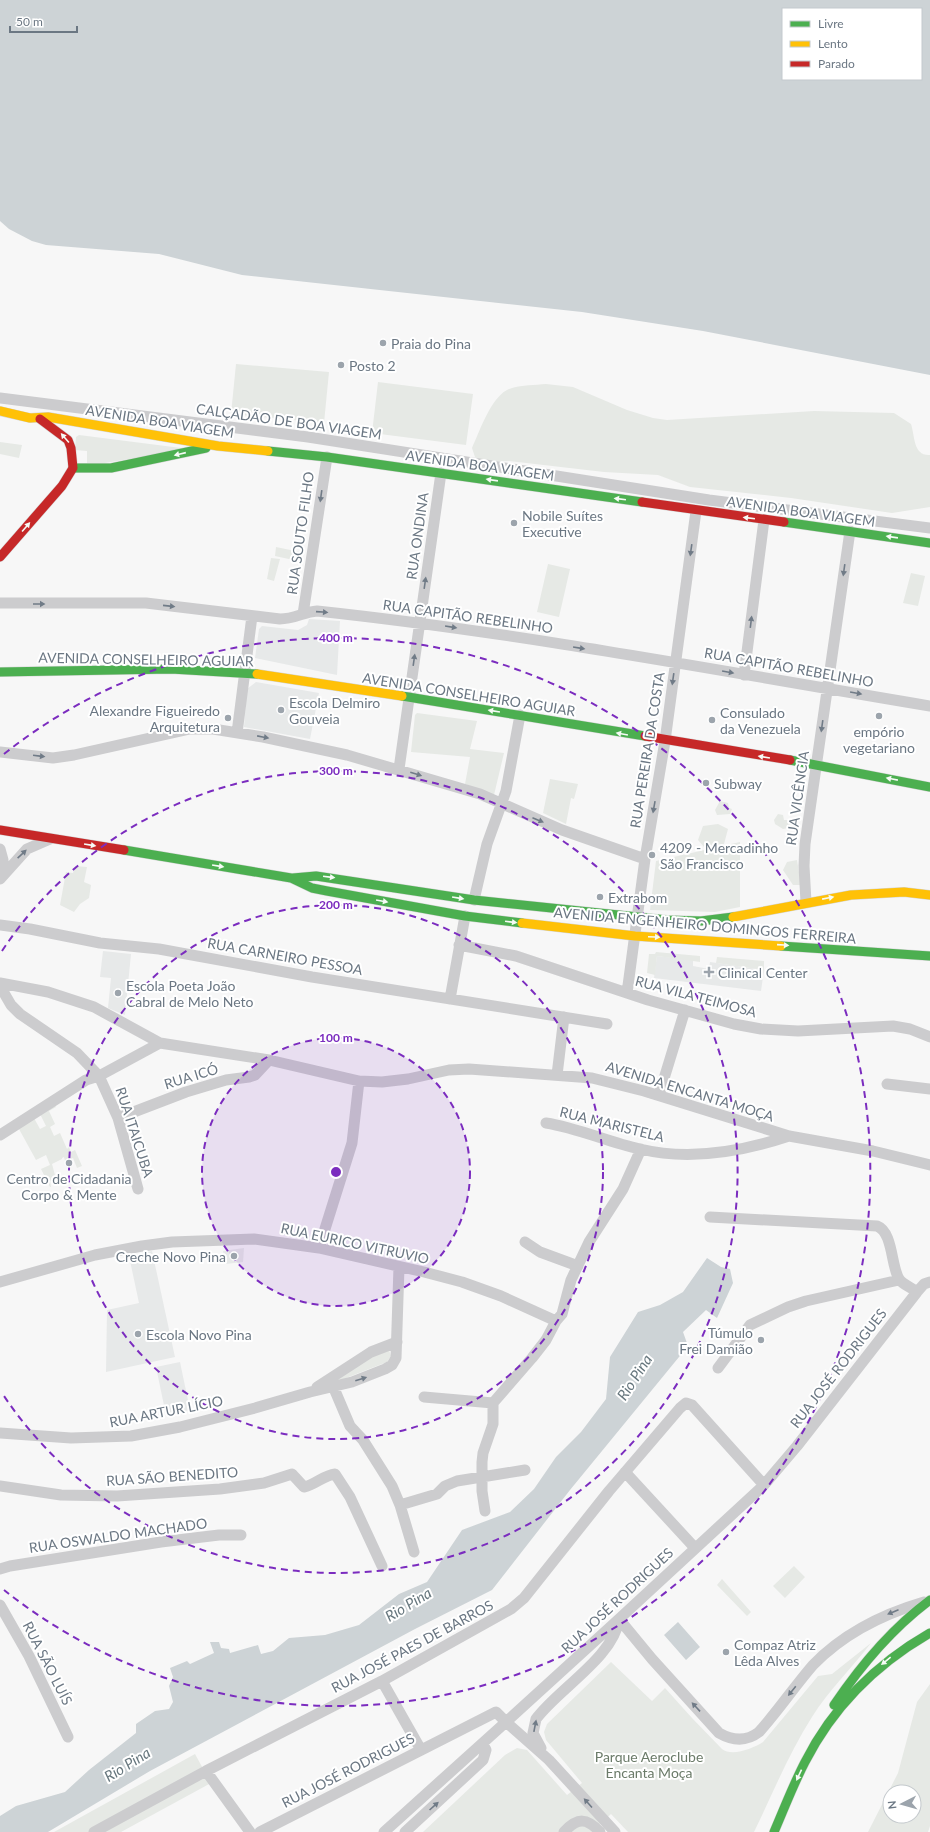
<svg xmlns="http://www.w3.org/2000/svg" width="930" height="1832" viewBox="0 0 930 1832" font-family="Lato,sans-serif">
<rect width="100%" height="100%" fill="#f7f7f7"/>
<path fill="#e7e9e9" d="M309 619 340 621 337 675 255 658 259 629 262 626 298 630 307 625Z
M256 682 319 693 310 739 244 727 247 689Z
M103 951 131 954 125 1015 108 1008 111 978 100 977Z
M657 956 693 960V966L709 969 710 962 764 970 761 991 654 978Z
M244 1248 243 1262 226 1264 223 1251Z
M152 1251 175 1357 106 1372 107 1310 139 1303 129 1256Z
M180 1362 190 1410 166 1415 156 1367Z"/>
<path fill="#e6e9e5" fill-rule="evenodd" d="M236 364 329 372 324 423 231 414Z
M378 382 473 394 466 445 372 433Z
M546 384 573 387 627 410 653 418 667 420 814 411 894 413 911 424C915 436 913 456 930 455V507L892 513 791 498 690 487 658 475 604 472 509 461 484 462 475 457 472 448C480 431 492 393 512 388 522 385 535 385 546 384Z
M79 435 189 449 87 466V451L75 450 76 437Z
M0 442 22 445 19 458 0 454Z
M276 547 300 552 298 561 275 556Z
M271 558 280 559 274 581 267 579Z
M548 564 570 569 559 617 537 612Z
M911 573 925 576 918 606 903 603Z
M417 713 477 721 470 749 504 753 494 795 465 784 470 757 411 752 415 715Z
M550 779 578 784 574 799 571 798 566 824 543 813Z
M720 801 728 803 729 808 732 809 730 814 717 815 715 810Z
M778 814 783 815 784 820H795L794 824 799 826 783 829 775 824 774 820Z
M718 824 728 829 724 844 704 847 698 840 703 826Z
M740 842V907L715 912 650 910 656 861Z
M797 860 801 885H793L783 870 787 862Z
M75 866 87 867 84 882 91 885 89 898 80 904 74 912 60 905 66 872 73 873Z
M656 952 700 956V962L657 956 655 975 647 973 649 954H655Z
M717 957 764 961V970L716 963Z
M54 1104 56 1107 49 1111 55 1124 50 1127 54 1136 60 1133 67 1149 69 1147 71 1152 75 1150 82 1166 77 1168 73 1158 65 1161 64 1157 62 1158V1159L52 1164 56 1179 50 1181 51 1187H50L41 1169 50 1165 46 1155 36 1160 19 1129 34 1118 40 1129 46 1126 40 1114Z
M389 1350 391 1356 387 1362 336 1382 334 1380 363 1360Z
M794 1566 805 1577 785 1598 773 1586Z
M722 1579 751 1612 747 1616 717 1585Z
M871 1643C852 1668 829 1690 812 1717 789 1753 773 1793 754 1832H628L611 1814 592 1832H423L505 1755 517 1748 527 1750 567 1795 582 1783 546 1740 544 1732 547 1724 611 1662 652 1701 665 1688 692 1718 722 1749C732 1757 754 1748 763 1742L818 1676 832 1674Z
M930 1684V1826L928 1832H868L898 1773 917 1702ZM890 1792H914V1816H890Z
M195 1754 211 1783 121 1832H54Z"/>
<path fill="#cdd3d6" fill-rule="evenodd" d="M0 0H930V375L703 331 582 312 242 275 159 254 46 245 32 241 9 229 0 221ZM783 9H921V79H783Z
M707 1258 721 1267 730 1269 733 1283 717 1318 706 1310 683 1332 688 1346 570 1490 492 1590 415 1629 150 1771 48 1832H0V1816L16 1806 65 1792 89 1770 136 1733V1724L155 1711 169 1709 173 1702 169 1686 173 1677 170 1668 187 1661 190 1664 214 1653 210 1642H219L221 1648 229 1649 230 1653 258 1645 261 1654 273 1651 289 1638 325 1635 359 1625 399 1594 427 1582 462 1530 510 1512 534 1489 556 1457 581 1432 606 1399 610 1357 638 1312 660 1305 683 1292Z
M678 1622 700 1647 686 1660 664 1635Z"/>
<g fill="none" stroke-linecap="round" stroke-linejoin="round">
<g stroke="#d4d5d5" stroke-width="10">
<path id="fast" d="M268 451 327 457 642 502
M73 468H111L206 448
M784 522 930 543
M0 672 171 669 257 674
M402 696 645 736
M790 760 930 787
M124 850 291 878 312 888 327 891 465 916 522 923
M293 878 316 876 474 900 667 920 701 921 733 917
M781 946 930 956
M834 1705C861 1665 891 1629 930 1600
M774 1832C784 1809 793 1785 805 1762 833 1707 876 1664 930 1633"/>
</g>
<g stroke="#d4d5d5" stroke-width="10">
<path id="slow" d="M0 411 30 418 48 417 218 446 268 451
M257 674 402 696
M733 917 851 895 904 892 930 895
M522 923 635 936 781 946"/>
</g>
<g stroke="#d4d5d5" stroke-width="10">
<path id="jam" d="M642 502 784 522
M0 557 62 486 73 468 71 448 68 440 40 419
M645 736 790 760
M0 830 124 850"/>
</g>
<path stroke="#ccccce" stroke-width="11" d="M0 398 308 437 709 500 930 528
M0 603H146L280 619C294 619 304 612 317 611 523 633 726 672 930 706
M303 614 327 457
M744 675 764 520
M237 733 252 616
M0 752 53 758 74 755 190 729H213L263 737 347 755 480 794 562 830 645 859
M399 769 441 473
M0 849 3 860V875
M0 879 27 849 50 839
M474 900 487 844 506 791 520 715
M806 902 804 866 805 844 850 531
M0 925 30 929 100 943 159 949 312 977 607 1024
M459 945 516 956 648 1000 734 1024 761 1029 798 1031 893 1026 910 1029 930 1037
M0 983 48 992 94 1007 160 1043 269 1060 359 1081 382 1082 408 1079 449 1070 469 1069 592 1078 644 1091 789 1136 873 1151 930 1165
M0 986 11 1005 20 1014 77 1053 99 1076 118 1118 138 1189
M627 993 645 859 665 741 696 511
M450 999 465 916
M557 1075 564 1017
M887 1084 930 1089
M659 1095 685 1010
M118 1118 186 1092 226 1080 249 1077 255 1075 269 1060
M546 1123C578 1128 608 1142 640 1149 690 1161 741 1152 789 1136
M0 1135 86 1080 99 1076 160 1043
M710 1217 877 1226C893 1232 891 1266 899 1279 902 1284 912 1288 917 1292
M525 1242 540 1252 578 1266
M319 1248 352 1143 359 1081
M0 1282 95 1255 142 1246 172 1242 254 1239 319 1248 424 1272 462 1282 501 1296 556 1321
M718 1368 750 1325 788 1307 806 1301 899 1280
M333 1386 350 1426 363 1440 392 1486 400 1505 414 1552
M317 1387 371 1352 397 1342
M424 1397 493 1403
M0 1433 71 1438 131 1436 180 1427 255 1408 310 1392 352 1382 385 1369 392 1365 396 1358 399 1267
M625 1472 695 1548
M0 1486 61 1495 117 1496 220 1489 264 1483 292 1474 304 1487C315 1485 324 1475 335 1474L350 1497 382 1566
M400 1505 437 1494 445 1486 457 1481 525 1470
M485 1511 482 1491V1462L483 1453 493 1424V1403L532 1358 546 1340 556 1321 562 1314 571 1280 589 1242 623 1189 641 1149
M0 1569 10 1566 161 1542 219 1535H241
M0 1605 29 1656 68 1737
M619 1619 652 1659 719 1733C733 1741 746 1742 759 1732 778 1711 794 1687 813 1665 843 1634 883 1614 924 1602
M382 1681 421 1750
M541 1748 533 1733 536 1719C558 1689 614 1657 619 1619
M206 1771 250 1832
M94 1832 206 1771 382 1681 511 1609 524 1598 609 1491 680 1408 686 1403 692 1405 764 1485
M260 1832 496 1712 506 1722 619 1619 764 1485 797 1446 917 1292 924 1284 930 1282
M384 1832 506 1722 549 1760 615 1832
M405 1832 483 1760 486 1750 483 1744
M564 1832C578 1817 587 1818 600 1832"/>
<use href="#fast" stroke="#4caf50" stroke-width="9"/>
<use href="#slow" stroke="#ffc107" stroke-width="9"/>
<use href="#jam" stroke="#c62828" stroke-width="9"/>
</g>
<defs><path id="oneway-solid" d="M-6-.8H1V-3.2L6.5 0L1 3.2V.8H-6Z"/></defs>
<g fill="#f6fbf6">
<use href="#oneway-solid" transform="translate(65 438) rotate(-131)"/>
<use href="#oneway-solid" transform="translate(180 454) rotate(167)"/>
<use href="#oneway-solid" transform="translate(492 480) rotate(-172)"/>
<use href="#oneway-solid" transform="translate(620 499) rotate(-173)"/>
<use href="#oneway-solid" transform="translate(749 518) rotate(-173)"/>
<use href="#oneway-solid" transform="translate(26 527) rotate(-49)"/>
<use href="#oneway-solid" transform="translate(892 537) rotate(-172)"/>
<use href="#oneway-solid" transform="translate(494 711) rotate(-171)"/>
<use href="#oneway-solid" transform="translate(622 734) rotate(-170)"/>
<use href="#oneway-solid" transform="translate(764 757) rotate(-171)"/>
<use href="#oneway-solid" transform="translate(892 779) rotate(-169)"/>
<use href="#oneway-solid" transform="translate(90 845) rotate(9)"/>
<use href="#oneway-solid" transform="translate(218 866) rotate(9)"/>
<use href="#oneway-solid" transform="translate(329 877) rotate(7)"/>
<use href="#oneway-solid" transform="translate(458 898) rotate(9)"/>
<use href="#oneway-solid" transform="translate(828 898) rotate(-11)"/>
<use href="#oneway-solid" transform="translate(382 901) rotate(10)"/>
<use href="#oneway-solid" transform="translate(511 922) rotate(7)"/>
<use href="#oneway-solid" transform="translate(654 937) rotate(3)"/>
<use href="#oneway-solid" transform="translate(783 945) rotate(4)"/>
<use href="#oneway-solid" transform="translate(886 1661) rotate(141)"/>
<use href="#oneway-solid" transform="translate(799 1775) rotate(115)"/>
</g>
<g fill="#707b87">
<use href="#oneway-solid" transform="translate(321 496) rotate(98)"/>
<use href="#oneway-solid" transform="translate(691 550) rotate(98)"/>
<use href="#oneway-solid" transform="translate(844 570) rotate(98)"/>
<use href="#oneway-solid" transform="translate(425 583) rotate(-82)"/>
<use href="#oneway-solid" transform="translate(39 604)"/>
<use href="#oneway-solid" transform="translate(169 606) rotate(6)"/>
<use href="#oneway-solid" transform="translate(322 612) rotate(4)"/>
<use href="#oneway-solid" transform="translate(751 622) rotate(-83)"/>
<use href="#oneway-solid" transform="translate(451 627) rotate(9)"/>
<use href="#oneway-solid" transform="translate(579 648) rotate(9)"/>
<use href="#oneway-solid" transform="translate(414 660) rotate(-82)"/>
<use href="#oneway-solid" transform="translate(728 672) rotate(10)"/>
<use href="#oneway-solid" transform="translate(673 679) rotate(98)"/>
<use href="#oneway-solid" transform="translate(856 693) rotate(10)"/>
<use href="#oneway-solid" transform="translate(822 726) rotate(98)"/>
<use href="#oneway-solid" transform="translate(263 737) rotate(11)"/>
<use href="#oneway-solid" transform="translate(39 756) rotate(7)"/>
<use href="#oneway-solid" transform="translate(416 774) rotate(17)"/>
<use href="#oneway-solid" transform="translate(654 807) rotate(100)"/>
<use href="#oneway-solid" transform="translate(538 820) rotate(23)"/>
<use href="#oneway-solid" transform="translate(22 854) rotate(-43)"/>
<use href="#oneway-solid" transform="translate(361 1379) rotate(-18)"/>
<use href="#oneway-solid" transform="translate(893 1612) rotate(157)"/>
<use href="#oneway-solid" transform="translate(792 1691) rotate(129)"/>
<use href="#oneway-solid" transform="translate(696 1707) rotate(-133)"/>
<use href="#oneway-solid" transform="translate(535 1726) rotate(-79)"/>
<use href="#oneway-solid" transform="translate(588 1803) rotate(-132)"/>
<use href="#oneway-solid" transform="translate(434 1806) rotate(-42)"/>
</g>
<circle cx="336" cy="1172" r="134" fill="#7b2cbf" fill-opacity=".12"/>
<g fill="none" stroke="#7b2cbf" stroke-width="2" stroke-dasharray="7 5">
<circle cx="336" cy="1172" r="134"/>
<circle cx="336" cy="1172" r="267"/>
<path d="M2 951A401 401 0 1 1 2 1393"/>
<path d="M4 754A534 534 0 1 1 4 1590"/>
</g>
<g fill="#9ca4ac" stroke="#fff" stroke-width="1.5">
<circle cx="383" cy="343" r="4"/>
<circle cx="341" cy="365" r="4"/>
<circle cx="514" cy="523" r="4"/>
<circle cx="281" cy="710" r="4"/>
<circle cx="879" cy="716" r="4"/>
<circle cx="228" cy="718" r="4"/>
<circle cx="712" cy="720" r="4"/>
<circle cx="706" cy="783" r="4"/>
<circle cx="652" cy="855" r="4"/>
<circle cx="600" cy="897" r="4"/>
<path d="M707 966h4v4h4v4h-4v4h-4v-4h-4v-4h4z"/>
<circle cx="118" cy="993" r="4"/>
<circle cx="69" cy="1163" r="4"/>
<circle cx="234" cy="1256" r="4"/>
<circle cx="138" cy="1334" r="4"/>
<circle cx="761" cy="1340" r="4"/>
<circle cx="726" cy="1652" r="4"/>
</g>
<g text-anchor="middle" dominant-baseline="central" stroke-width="4" stroke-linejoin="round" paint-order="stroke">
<g font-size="14" fill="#6b7783" stroke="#fff" text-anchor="start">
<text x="391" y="343">Praia do Pina</text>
<text x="349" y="365">Posto 2</text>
<text x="522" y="515">Nobile Suítes<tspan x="522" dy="16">Executive</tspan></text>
<text x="289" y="702">Escola Delmiro<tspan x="289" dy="16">Gouveia</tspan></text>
<text x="220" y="710" text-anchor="end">Alexandre Figueiredo<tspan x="220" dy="16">Arquitetura</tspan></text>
<text x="720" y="712">Consulado<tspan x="720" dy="16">da Venezuela</tspan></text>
<text x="879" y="731" text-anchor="middle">empório<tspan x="879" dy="16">vegetariano</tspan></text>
<text x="714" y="783">Subway</text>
<text x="660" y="847">4209 - Mercadinho<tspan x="660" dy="16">São Francisco</tspan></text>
<text x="608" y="897">Extrabom</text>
<text x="718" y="972">Clinical Center</text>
<text x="126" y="985">Escola Poeta João<tspan x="126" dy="16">Cabral de Melo Neto</tspan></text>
<text x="69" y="1178" text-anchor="middle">Centro de Cidadania<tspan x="69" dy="16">Corpo &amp; Mente</tspan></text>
<text x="226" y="1256" text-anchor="end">Creche Novo Pina</text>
<text x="753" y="1332" text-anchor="end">Túmulo<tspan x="753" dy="16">Frei Damião</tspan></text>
<text x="146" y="1334">Escola Novo Pina</text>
<text x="734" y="1644">Compaz Atriz<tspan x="734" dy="16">Lêda Alves</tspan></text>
</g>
<g font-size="14" fill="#6b7783" stroke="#fff">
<text transform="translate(160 421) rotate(9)">AVENIDA BOA VIAGEM</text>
<text transform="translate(289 421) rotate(8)">CALÇADÃO DE BOA VIAGEM</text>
<text transform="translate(480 465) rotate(8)">AVENIDA BOA VIAGEM</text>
<text transform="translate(801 511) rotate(8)">AVENIDA BOA VIAGEM</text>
<text transform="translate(300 533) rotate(-82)">RUA SOUTO FILHO</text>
<text transform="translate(417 536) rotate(-82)">RUA ONDINA</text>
<text transform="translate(468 616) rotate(8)">RUA CAPITÃO REBELINHO</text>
<text transform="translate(146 659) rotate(1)">AVENIDA CONSELHEIRO AGUIAR</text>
<text transform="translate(789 667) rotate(10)">RUA CAPITÃO REBELINHO</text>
<text transform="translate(469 694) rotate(9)">AVENIDA CONSELHEIRO AGUIAR</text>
<text transform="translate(647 750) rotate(-81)">RUA PEREIRA DA COSTA</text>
<text transform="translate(797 798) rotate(-82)">RUA VICÊNCIA</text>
<text transform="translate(705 925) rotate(5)">AVENIDA ENGENHEIRO DOMINGOS FERREIRA</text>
<text transform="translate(285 956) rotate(10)">RUA CARNEIRO PESSOA</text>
<text transform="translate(696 996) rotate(15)">RUA VILA TEIMOSA</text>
<text transform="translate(191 1076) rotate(-17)">RUA ICÓ</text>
<text transform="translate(690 1091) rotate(17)">AVENIDA ENCANTA MOÇA</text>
<text transform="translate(612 1124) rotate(14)">RUA MARISTELA</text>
<text transform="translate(135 1132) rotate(72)">RUA ITAICUBA</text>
<text transform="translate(355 1243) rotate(12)">RUA EURICO VITRUVIO</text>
<text transform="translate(838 1368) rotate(-52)">RUA JOSÉ RODRIGUES</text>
<text transform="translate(166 1411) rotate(-11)">RUA ARTUR LÍCIO</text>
<text transform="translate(172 1476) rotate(-4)">RUA SÃO BENEDITO</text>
<text transform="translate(118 1535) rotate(-8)">RUA OSWALDO MACHADO</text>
<text transform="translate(617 1600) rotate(-43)">RUA JOSÉ RODRIGUES</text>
<text transform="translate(412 1646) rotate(-28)">RUA JOSÉ PAES DE BARROS</text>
<text transform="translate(48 1663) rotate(63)">RUA SÃO LUÍS</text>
<text transform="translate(348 1770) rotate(-27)">RUA JOSÉ RODRIGUES</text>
</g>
<g font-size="14" fill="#6b7b69" stroke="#fff">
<text x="649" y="1756">Parque Aeroclube<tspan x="649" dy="16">Encanta Moça</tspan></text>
</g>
<g font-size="15" font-style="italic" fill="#67777e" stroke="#fff">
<text transform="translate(634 1377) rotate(-57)">Rio Pina</text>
<text transform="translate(408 1604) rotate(-31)">Rio Pina</text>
<text transform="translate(127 1764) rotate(-32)">Rio Pina</text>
</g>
</g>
<circle cx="336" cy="1172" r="6" fill="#7b2cbf" stroke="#fff" stroke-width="2"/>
<g font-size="12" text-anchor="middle" font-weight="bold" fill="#7b2cbf" stroke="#fff" stroke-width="4" stroke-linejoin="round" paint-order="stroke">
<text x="336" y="642">400 m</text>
<text x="336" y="775">300 m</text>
<text x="336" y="909">200 m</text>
<text x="336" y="1042">100 m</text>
</g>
<rect x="782" y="8" width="140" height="72" fill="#ffffff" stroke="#c4c9cd"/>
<rect x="790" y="21" width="20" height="6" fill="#4caf50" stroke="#c4c9cd"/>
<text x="818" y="28" font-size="12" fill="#6b7783">Livre</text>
<rect x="790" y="41" width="20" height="6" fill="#ffc107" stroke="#c4c9cd"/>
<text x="818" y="48" font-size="12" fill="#6b7783">Lento</text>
<rect x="790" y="61" width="20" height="6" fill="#c62828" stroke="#c4c9cd"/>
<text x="818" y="68" font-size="12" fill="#6b7783">Parado</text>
<g transform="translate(902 1804) rotate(264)"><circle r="19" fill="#ffffff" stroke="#c4c9cd"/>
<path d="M0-3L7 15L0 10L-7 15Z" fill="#9ca4ac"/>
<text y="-6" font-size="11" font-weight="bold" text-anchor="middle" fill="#6b7783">N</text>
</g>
<path d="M10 26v6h67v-6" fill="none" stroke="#6b7783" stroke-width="2"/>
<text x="16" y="26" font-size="12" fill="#6b7783" stroke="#ffffff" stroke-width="3" paint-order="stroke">50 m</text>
</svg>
